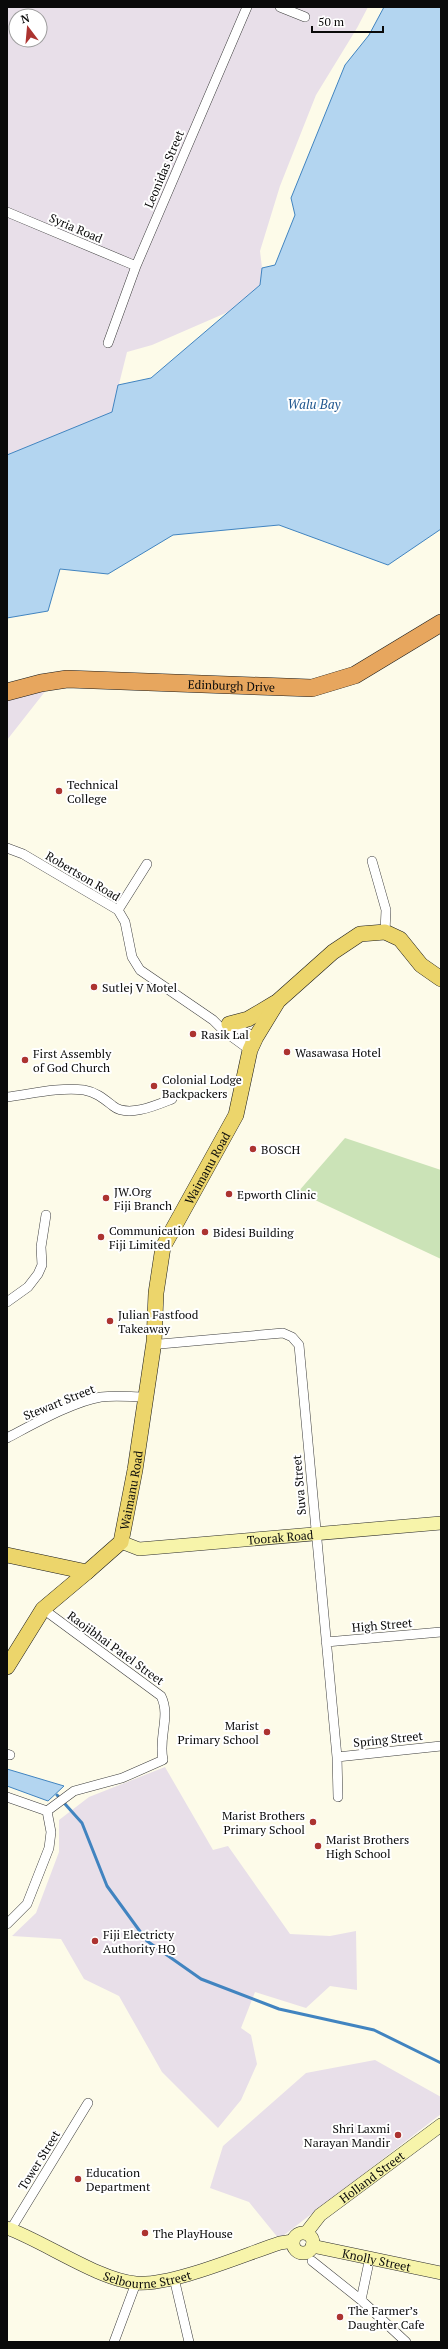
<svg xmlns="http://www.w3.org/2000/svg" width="448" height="2349" viewBox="0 0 448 2349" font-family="'PT Serif',serif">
<rect width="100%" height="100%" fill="#fdfbe9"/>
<path fill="#e8dfe9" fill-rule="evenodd" d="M7 7H368L357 28 316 95 280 186 260 251 262 268 260 285 228 312 152 345 127 352 112 412 7 455ZM16 16H40V40H16Z
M47 689 7 740V700Z
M165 1767 213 1850 228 1846 290 1934 330 1936 356 1931 357 1990 330 1986 306 2008 255 1992 241 2028 251 2035 257 2064 241 2100 218 2128 162 2072 119 1996 84 1979 61 1939 12 1936 36 1913 59 1852V1820L89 1797Z
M375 2060 441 2097V2114L279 2239 249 2202 210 2188 223 2146 306 2073Z"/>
<path fill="#cbe3b7" d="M345 1138 441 1170V1259L298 1192Z"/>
<path fill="#b3d5f0" stroke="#4184c0" d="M384 7H441V529L388 565 279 525 173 535 108 574 60 569 48 611 7 618V455L112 412 118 385 151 378 260 285 262 268 275 265 295 215 291 198 345 65 369 35Z
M7 1769 64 1786 48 1801 7 1786Z"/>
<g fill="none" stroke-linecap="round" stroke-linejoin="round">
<path stroke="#4184c0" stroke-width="3" d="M57 1795 82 1823 107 1886 147 1941 201 1979 279 2009 374 2030 441 2063"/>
<g stroke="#3d3d3d" stroke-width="10">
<path id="street" d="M280 7 305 17
M7 212 136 266
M108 343 136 266 247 7
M7 848 23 854 118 910 125 922 132 957 140 970 213 1020 224 1031 250 1050
M372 861 386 910 385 932
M118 910 147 864
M228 1024 256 1037
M7 1097C31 1094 59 1087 84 1090 96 1092 104 1099 113 1106 128 1118 157 1105 172 1099
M7 1302 28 1287 38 1274 42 1265 41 1247 46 1215
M154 1342 160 1344 283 1333 292 1337 299 1345 337 1757 338 1797
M7 1438C32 1425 74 1401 101 1397 116 1395 131 1397 145 1397
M43 1609 161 1696C171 1716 158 1737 163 1760L122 1778 74 1791 47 1811
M326 1642 441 1632
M7 1754 10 1755
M337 1757 441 1746
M7 1797 47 1811
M7 1924 27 1904 49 1848 51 1832 47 1811
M11 2229 88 2103
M370 2257 361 2300 406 2342
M312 2261 361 2300
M174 2278 189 2342
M114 2342 136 2283"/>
</g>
<g stroke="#2c2c2c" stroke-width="14">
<g id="secondary">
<path id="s1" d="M121 1542 139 1549 441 1523"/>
<path id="s2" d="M7 2228C45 2242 99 2280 136 2283 172 2286 243 2255 280 2243L293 2241"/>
<path id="s3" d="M306 2233 320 2215 441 2125"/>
<circle cx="303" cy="2243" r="10"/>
<path id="s4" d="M312 2246 441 2273"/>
</g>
</g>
<g stroke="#1b1b1b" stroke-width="16">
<g id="primary">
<path d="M229 1024 248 1019 275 1003"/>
<path id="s5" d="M7 1555 87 1572 121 1542 135 1470 154 1342 156 1293 163 1247 236 1115 250 1050 256 1037 278 1001 333 952 360 934 385 932 400 939 421 965 441 979"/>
<path d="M7 1667 43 1609 87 1572"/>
</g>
</g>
<g stroke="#1b1b1b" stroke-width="18">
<g id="highway">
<path id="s6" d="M7 692 41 683 67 679 312 688 355 675 441 623"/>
</g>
</g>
<use href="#street" stroke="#fff" stroke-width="9"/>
<use href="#secondary" stroke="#f7f4aa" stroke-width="13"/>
<use href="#primary" stroke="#ecd56b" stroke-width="15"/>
<use href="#highway" stroke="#e7a65e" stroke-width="17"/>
</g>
<g fill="#ac3330" stroke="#fff" stroke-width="1.5">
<circle cx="59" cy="791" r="4"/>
<circle cx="94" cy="987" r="4"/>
<circle cx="193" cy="1034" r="4"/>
<circle cx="287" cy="1052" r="4"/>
<circle cx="25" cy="1060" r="4"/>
<circle cx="154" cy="1086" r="4"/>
<circle cx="253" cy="1149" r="4"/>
<circle cx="229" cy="1194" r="4"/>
<circle cx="106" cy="1198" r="4"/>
<circle cx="205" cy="1232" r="4"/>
<circle cx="101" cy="1237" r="4"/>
<circle cx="110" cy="1321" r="4"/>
<circle cx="267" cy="1732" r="4"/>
<circle cx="313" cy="1822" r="4"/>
<circle cx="318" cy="1846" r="4"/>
<circle cx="95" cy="1941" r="4"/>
<circle cx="398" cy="2135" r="4"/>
<circle cx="78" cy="2179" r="4"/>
<circle cx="145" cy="2233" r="4"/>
<circle cx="340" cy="2317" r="4"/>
</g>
<g text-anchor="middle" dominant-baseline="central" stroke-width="4" stroke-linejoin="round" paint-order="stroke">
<g font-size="12" fill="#0a0a0a" stroke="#fff">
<text transform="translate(164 169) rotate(-67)">Leonidas Street</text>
<text transform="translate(76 228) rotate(23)">Syria Road</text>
<text stroke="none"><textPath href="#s6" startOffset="226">Edinburgh Drive</textPath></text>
<text transform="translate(83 876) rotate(31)">Robertson Road</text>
<text stroke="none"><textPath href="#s5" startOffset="516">Waimanu Road</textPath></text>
<text transform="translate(59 1402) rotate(-22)">Stewart Street</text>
<text transform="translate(299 1485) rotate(-95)">Suva Street</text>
<text stroke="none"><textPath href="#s5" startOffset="180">Waimanu Road</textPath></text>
<text stroke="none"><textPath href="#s1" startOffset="161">Toorak Road</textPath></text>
<text transform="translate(382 1625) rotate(-5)">High Street</text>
<text transform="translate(116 1648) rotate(36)">Raojibhai Patel Street</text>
<text transform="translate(388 1739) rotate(-6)">Spring Street</text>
<text transform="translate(39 2160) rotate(-58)">Tower Street</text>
<text stroke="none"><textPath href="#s3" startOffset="87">Holland Street</textPath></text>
<text stroke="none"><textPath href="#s4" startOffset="66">Knolly Street</textPath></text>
<text stroke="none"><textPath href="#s2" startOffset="152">Selbourne Street</textPath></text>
</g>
<g font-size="12" fill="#0a0a0a" stroke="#fff" text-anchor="start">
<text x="67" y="784">Technical<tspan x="67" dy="14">College</tspan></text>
<text x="102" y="987">Sutlej V Motel</text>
<text x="201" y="1034">Rasik Lal</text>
<text x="295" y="1052">Wasawasa Hotel</text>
<text x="33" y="1053">First Assembly<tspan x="33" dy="14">of God Church</tspan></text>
<text x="162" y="1079">Colonial Lodge<tspan x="162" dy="14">Backpackers</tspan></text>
<text x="261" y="1149">BOSCH</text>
<text x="114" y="1191">JW.Org<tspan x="114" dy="14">Fiji Branch</tspan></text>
<text x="237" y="1194">Epworth Clinic</text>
<text x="109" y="1230">Communication<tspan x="109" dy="14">Fiji Limited</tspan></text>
<text x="213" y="1232">Bidesi Building</text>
<text x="118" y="1314">Julian Fastfood<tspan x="118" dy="14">Takeaway</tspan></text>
<text x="259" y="1725" text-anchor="end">Marist<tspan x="259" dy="14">Primary School</tspan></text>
<text x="305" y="1815" text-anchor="end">Marist Brothers<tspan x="305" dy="14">Primary School</tspan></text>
<text x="326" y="1839">Marist Brothers<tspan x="326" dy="14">High School</tspan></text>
<text x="103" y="1934">Fiji Electricty<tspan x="103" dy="14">Authority HQ</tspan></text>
<text x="390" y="2128" text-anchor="end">Shri Laxmi<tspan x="390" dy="14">Narayan Mandir</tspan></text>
<text x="86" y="2172">Education<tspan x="86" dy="14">Department</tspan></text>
<text x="153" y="2233">The PlayHouse</text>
<text x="348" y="2310">The Farmer’s<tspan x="348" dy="14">Daughter Cafe</tspan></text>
</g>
<g font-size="13" font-style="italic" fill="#20578f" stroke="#fff">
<text x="314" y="404">Walu Bay</text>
</g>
</g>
<rect width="448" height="2349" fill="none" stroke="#0a0a0a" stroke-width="16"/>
<g transform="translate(28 28) rotate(344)"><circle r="19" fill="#ffffff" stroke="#9d9d9d"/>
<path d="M0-3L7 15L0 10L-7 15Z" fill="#ac3330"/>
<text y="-6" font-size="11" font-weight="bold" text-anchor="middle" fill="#0a0a0a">N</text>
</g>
<path d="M312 26v6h71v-6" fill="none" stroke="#0a0a0a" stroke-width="2"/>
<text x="318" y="26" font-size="12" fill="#0a0a0a" stroke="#ffffff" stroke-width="3" paint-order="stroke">50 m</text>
</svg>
